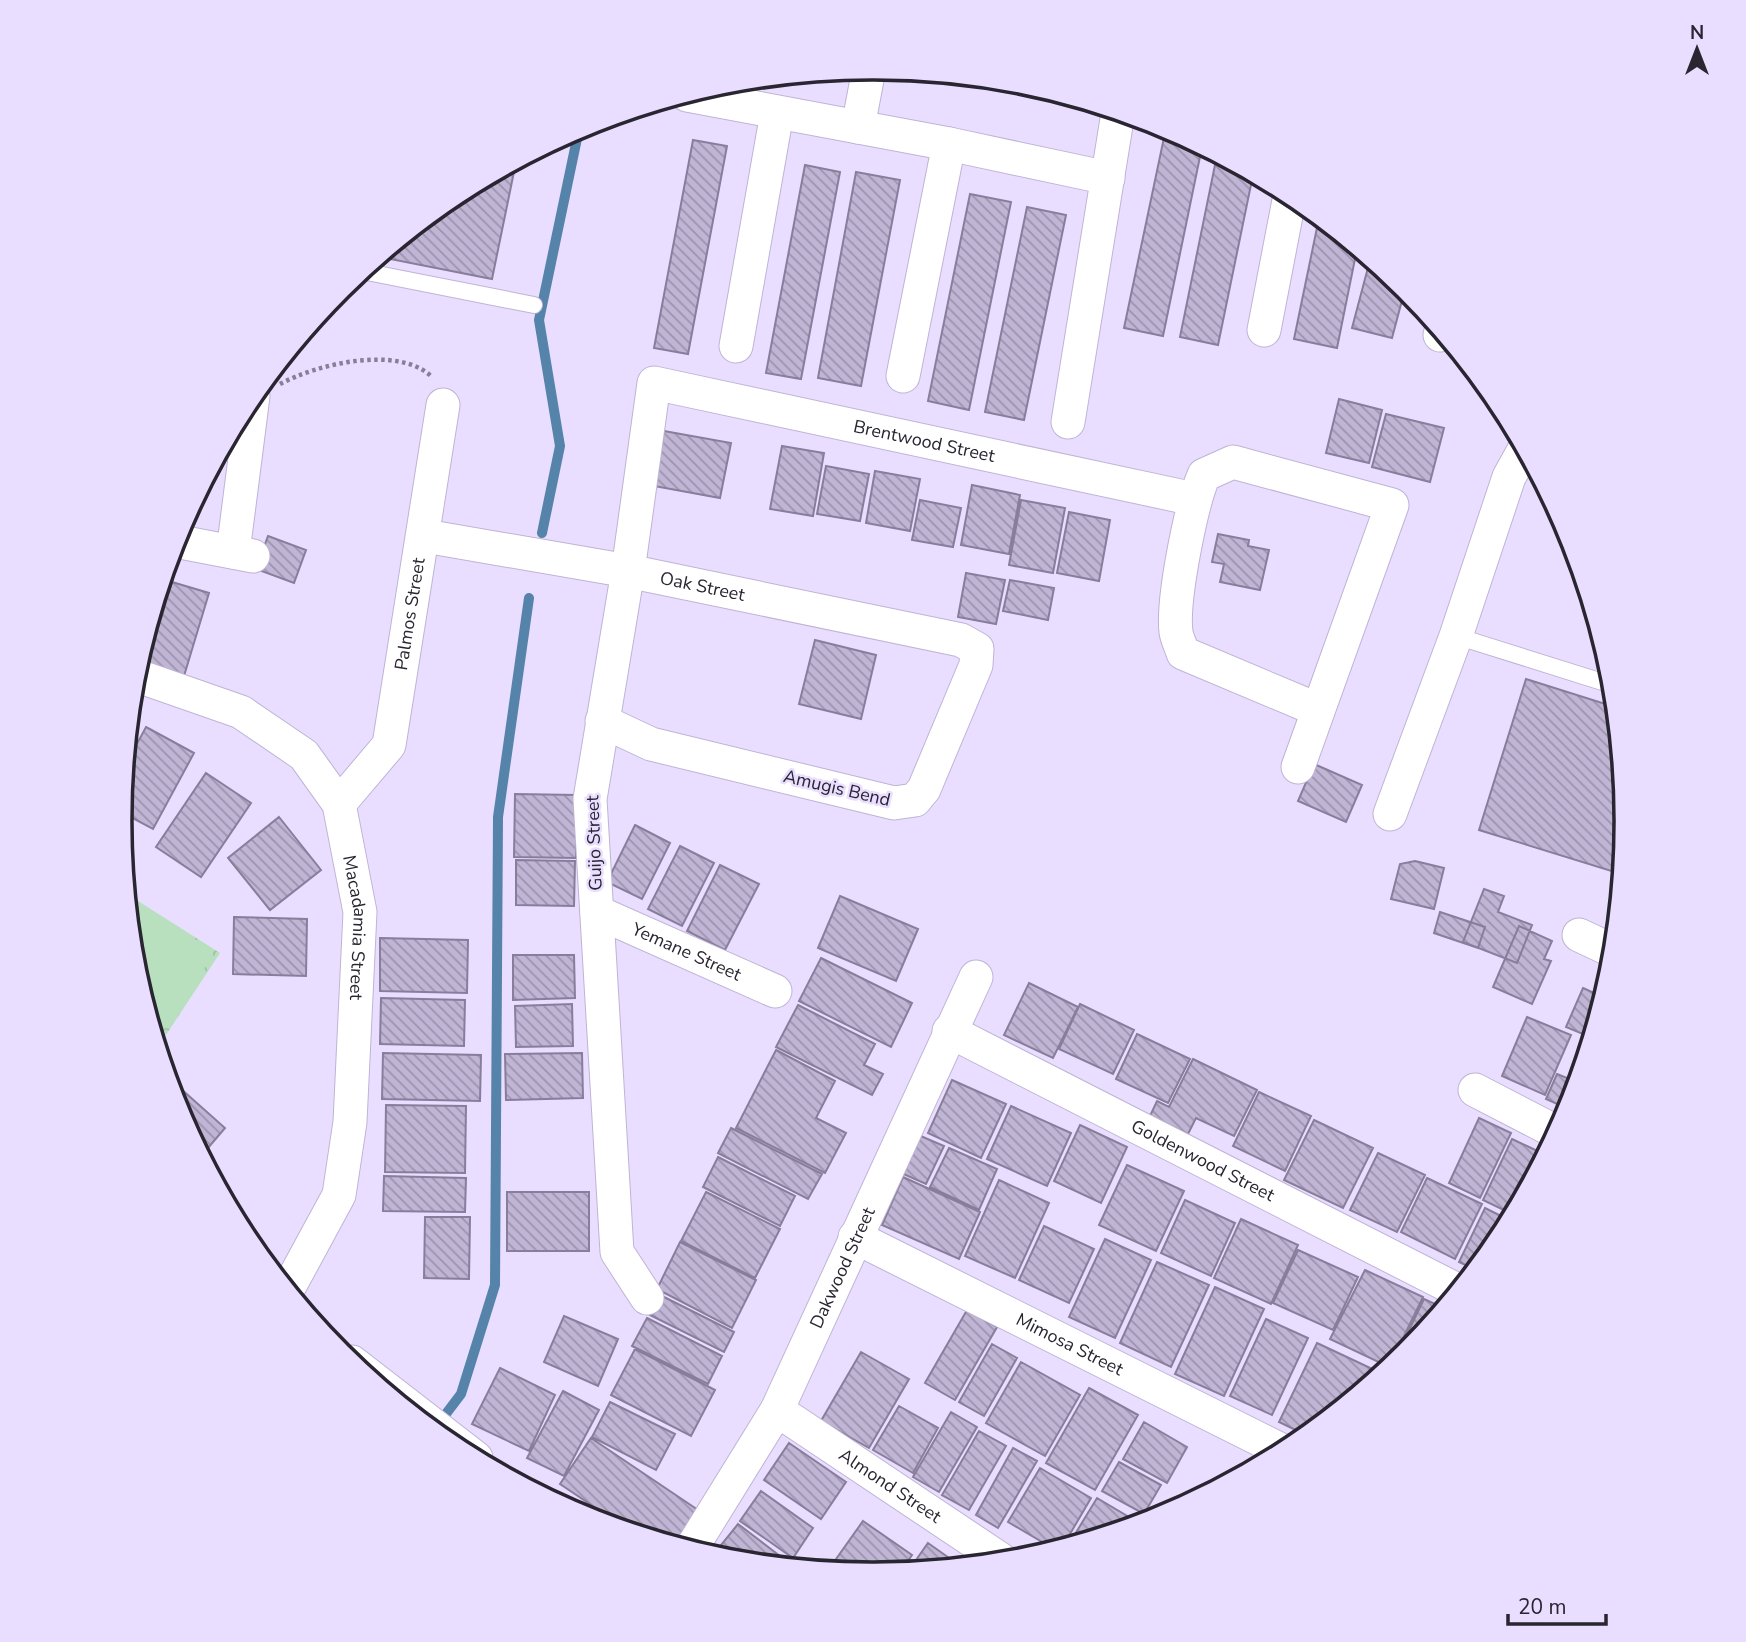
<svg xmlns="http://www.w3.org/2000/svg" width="1746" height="1642" viewBox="0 0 1746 1642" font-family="'Nunito Sans',sans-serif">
<defs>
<pattern id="park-crowns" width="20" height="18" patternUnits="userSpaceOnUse" patternTransform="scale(1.75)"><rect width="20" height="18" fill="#b8e0bf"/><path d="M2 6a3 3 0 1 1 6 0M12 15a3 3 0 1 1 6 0" fill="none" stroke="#9ec0a5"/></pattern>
<pattern id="building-back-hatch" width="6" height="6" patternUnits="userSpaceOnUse" patternTransform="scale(1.75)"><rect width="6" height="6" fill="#c0b5d5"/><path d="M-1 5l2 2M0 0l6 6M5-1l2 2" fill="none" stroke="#9c93ad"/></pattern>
</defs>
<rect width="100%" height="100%" fill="#e9deff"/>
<path fill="url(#park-crowns)" d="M127 894 220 953 166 1035 152 1025 135 967Z"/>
<path fill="#b8e0bf" d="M128 899 213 955 171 1019 145 1001 135 967Z"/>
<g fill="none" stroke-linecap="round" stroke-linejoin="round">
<path stroke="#5683a9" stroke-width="10" d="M542 533 560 446 539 320 579 129
M439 1423 461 1394 495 1285 498 817 529 598"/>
</g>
<path fill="url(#building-back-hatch)" stroke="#887e9b" stroke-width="2" d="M1166 128 1202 147 1163 336 1124 328Z
M693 140 727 146 688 354 654 348Z
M1217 155 1253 175 1218 345 1180 337Z
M516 162 492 279 380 257 455 195Z
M805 165 840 172 801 379 766 373Z
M856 172 900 180 861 386 818 378Z
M970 194 1011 202 969 410 928 401Z
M1027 207 1066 215 1024 420 985 412Z
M1319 218 1357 249 1337 348 1294 339Z
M1370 260 1405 289 1392 338 1352 328Z
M1339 399 1382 410 1369 463 1326 453Z
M1386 414 1444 428 1430 482 1372 467Z
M664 431 731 443 720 498 654 486Z
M782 446 824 453 813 516 770 509Z
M826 466 869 474 860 521 817 514Z
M875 471 920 479 910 531 866 523Z
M972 485 1020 495 1009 554 961 545Z
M920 500 961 508 953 547 912 540Z
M1021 500 1065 508 1053 573 1009 565Z
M1069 512 1110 520 1099 581 1057 573Z
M1218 534 1249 540 1248 546 1269 550 1260 590 1220 582 1224 564 1212 562Z
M268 536 306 550 294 583 256 569Z
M165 573 170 574 146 653 142 651Z
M966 573 1005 580 996 624 958 617Z
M1010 580 1054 588 1048 620 1003 611Z
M172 582 209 593 184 676 147 665Z
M815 640 876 655 861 719 799 704Z
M1526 679 1615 707 1626 821 1621 874 1479 830Z
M146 727 194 753 153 829 121 812 126 764Z
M1314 764 1362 785 1346 822 1298 801Z
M206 773 251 803 201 877 156 847Z
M515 794 577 795 576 858 514 857Z
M279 817 321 870 270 910 228 858Z
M635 825 670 843 642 899 607 882Z
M680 846 714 863 682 926 648 909Z
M516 860 575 861 574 906 516 905Z
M1415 861 1444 868 1434 909 1391 899 1400 864Z
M720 865 759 884 725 950 687 931Z
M1484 889 1504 896 1498 912 1532 925 1517 963 1463 942Z
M840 896 918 929 896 981 818 948Z
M1440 912 1485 927 1478 948 1434 933Z
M234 917 307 919 306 976 233 974Z
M1519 926 1552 941 1544 959 1551 961 1532 1004 1493 987Z
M380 938 468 940 467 993 380 991Z
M513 955H574L575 998 513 1000Z
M821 958 912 1003 891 1047 799 1001Z
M1601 977 1608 980 1603 994 1595 991Z
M1029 983 1078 1007 1053 1058 1004 1035Z
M1583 988 1603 997 1590 1037 1566 1027Z
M381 998 465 1000 464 1046 380 1044Z
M572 1004 573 1046 516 1047 515 1006Z
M1080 1004 1134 1030 1113 1074 1059 1049Z
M798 1005 875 1044 864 1065 883 1074 872 1095 776 1047Z
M1527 1017 1571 1035 1545 1095 1502 1076Z
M1137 1034 1190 1059 1168 1103 1116 1079Z
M776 1050 835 1081 816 1118 846 1133 825 1173 736 1128Z
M383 1053 481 1055 480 1101 382 1099Z
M582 1053 583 1098 506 1100 505 1054Z
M1193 1059 1257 1090 1234 1136 1196 1118 1188 1134 1150 1116 1157 1101 1169 1107Z
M1557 1074 1577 1082 1568 1109 1546 1099Z
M952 1080 1006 1104 981 1158 928 1133Z
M180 1088 225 1128 202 1155 177 1109 173 1095Z
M1259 1092 1311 1116 1285 1171 1233 1146Z
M386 1105 466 1106 465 1173 385 1172Z
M1011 1106 1071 1133 1047 1186 987 1159Z
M1479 1118 1511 1133 1480 1198 1449 1183Z
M1314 1120 1373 1148 1343 1208 1284 1180Z
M1080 1125 1127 1147 1101 1203 1054 1181Z
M731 1128 822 1174 808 1199 718 1153Z
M916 1134 944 1146 926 1184 899 1172Z
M1512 1139 1544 1154 1512 1214 1483 1200Z
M949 1148 997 1169 979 1210 930 1187Z
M1378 1153 1425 1175 1397 1232 1350 1210Z
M718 1157 795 1196 780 1226 703 1187Z
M1127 1165 1184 1191 1156 1251 1099 1225Z
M384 1176 466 1178 465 1212 383 1211Z
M903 1177 980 1212 959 1259 882 1225Z
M1427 1178 1482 1204 1455 1259 1401 1232Z
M999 1180 1049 1203 1015 1278 965 1256Z
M507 1192H589V1251H507Z
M706 1192 780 1229 755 1278 681 1241Z
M1185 1200 1235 1223 1211 1276 1161 1253Z
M1485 1208 1509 1220 1499 1240 1474 1269 1459 1262Z
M425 1217H470L469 1279 424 1278Z
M1241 1219 1298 1245 1271 1304 1214 1278Z
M1044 1226 1094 1249 1069 1303 1019 1280Z
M1105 1239 1151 1260 1115 1338 1069 1317Z
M680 1242 756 1280 732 1328 657 1289Z
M1298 1250 1358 1277 1333 1330 1273 1303Z
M1157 1262 1209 1285 1171 1367 1120 1343Z
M1365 1270 1423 1297 1389 1367 1330 1339Z
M1215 1287 1264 1309 1224 1396 1175 1374Z
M660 1295 734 1332 724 1352 650 1315Z
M1424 1299 1442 1307 1396 1361H1394Z
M967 1310 997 1327 955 1400 925 1383Z
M564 1316 618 1339 598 1386 544 1362Z
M647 1318 722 1356 708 1384 632 1346Z
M1266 1319 1308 1338 1272 1415 1230 1396Z
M1317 1343 1381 1373 1306 1435 1279 1422Z
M992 1344 1017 1358 984 1416 959 1402Z
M635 1349 715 1390 691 1436 611 1395Z
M861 1352 909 1379 869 1448 821 1421Z
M1021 1362 1080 1395 1045 1456 986 1423Z
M500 1368 555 1395 529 1451 472 1424Z
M1089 1388 1138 1415 1095 1490 1046 1463Z
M563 1391 599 1410 564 1476 527 1458Z
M610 1402 675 1434 656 1470 592 1437Z
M899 1406 938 1428 913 1473 873 1450Z
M951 1412 977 1427 939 1492 913 1477Z
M1144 1422 1187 1447 1167 1483 1123 1459Z
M979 1431 1006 1446 969 1510 942 1495Z
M591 1438 701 1512 679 1545 627 1529 560 1484Z
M789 1443 846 1482 821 1519 764 1480Z
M1013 1448 1037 1461 998 1528 976 1515Z
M1119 1462 1161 1485 1144 1514 1102 1491Z
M1040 1468 1091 1498 1063 1546 1054 1549 1008 1522Z
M761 1491 813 1528 793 1558 740 1521Z
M1097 1498 1139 1523 1069 1544Z
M863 1521 912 1555 901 1571 873 1574 829 1569Z
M738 1524 793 1566 713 1555Z
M928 1543 959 1565 909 1570Z"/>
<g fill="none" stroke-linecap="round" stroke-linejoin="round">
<g stroke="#bfb4d4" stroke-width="18">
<path id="lane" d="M362 271 534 305
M1456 636 1612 685"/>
</g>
<g stroke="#bfb4d4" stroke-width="35">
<g id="street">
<path d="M687 95 949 144 1108 178"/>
<path d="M858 127 869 69"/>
<path d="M1264 330 1290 195"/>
<path d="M1440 335 1441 332"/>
<path d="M736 346 777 113"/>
<path d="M903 376 949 144"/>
<path d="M1068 422 1118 113"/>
<path id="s1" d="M425 536 628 571 961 640 977 649 976 665 924 789 915 800 894 803 651 744 602 721"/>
<path d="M175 541 253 556"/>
<path d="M233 552 253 396"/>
<path id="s2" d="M135 675 241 712 304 755 339 804 360 912 350 1122 339 1195 288 1289"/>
<path d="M1298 767 1392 505 1233 462 1204 475C1191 505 1172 600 1176 632 1177 639 1181 646 1183 653L1316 709"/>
<path id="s3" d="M339 804 389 745 443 405"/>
<path d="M1390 814 1456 636 1509 477 1524 450"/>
<path id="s4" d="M597 912 775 991"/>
<path d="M1579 935 1613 951"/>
<path id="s5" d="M949 1031 1457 1290"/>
<path d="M1475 1090 1556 1132"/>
<path id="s6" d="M855 1237 1283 1451"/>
<path id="s7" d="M647 1298 617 1252 590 799 628 571 654 383 1194 499"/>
<path d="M352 1362 476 1458"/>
<path id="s8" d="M777 1410 1003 1561"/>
<path id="s9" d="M691 1549 777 1410 976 977"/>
</g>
</g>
<path stroke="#877f95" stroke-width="4.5" stroke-dasharray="3.5 3.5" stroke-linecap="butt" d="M280 384C317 364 397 345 431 376"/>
<use href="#lane" stroke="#fff" stroke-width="16"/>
<use href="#street" stroke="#fff" stroke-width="33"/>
</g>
<g text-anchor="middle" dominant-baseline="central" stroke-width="5" stroke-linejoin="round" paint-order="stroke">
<g font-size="18" fill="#292531" stroke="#e9deff">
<text stroke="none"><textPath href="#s7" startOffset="1206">Brentwood Street</textPath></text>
<text stroke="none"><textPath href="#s1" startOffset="282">Oak Street</textPath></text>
<text stroke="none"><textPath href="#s3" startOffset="210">Palmos Street</textPath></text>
<text transform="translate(837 788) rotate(13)">Amugis Bend</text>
<text transform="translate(594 843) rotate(-92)">Guijo Street</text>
<text stroke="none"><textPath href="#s2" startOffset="374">Macadamia Street</textPath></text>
<text stroke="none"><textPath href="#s4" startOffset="98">Yemane Street</textPath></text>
<text stroke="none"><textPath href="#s5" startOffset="285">Goldenwood Street</textPath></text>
<text stroke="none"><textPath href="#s9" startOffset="320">Dakwood Street</textPath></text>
<text stroke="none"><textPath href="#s6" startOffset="240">Mimosa Street</textPath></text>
<text stroke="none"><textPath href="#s8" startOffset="136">Almond Street</textPath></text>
</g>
</g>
<path d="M0 0H1746V1642H0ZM872 80H874A740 740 0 0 1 1614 820V822A740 740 0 0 1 874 1562H872A740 740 0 0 1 132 822V820A740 740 0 0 1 872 80Z" fill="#e9deff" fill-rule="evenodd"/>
<path fill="none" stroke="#292531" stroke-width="3.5" d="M872 80H874A740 740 0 0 1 1614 820V822A740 740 0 0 1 874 1562H872A740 740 0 0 1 132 822V820A740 740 0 0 1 872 80Z"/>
<g transform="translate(1697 49)" stroke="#e9deff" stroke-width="5" paint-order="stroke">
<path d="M0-5L12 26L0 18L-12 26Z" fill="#292531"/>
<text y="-10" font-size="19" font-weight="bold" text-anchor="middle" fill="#292531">N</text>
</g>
<path d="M1508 1614v10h98v-10" fill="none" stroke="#292531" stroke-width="3.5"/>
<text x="1518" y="1614" font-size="21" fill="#292531" stroke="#e9deff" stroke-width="5" paint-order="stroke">20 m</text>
</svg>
